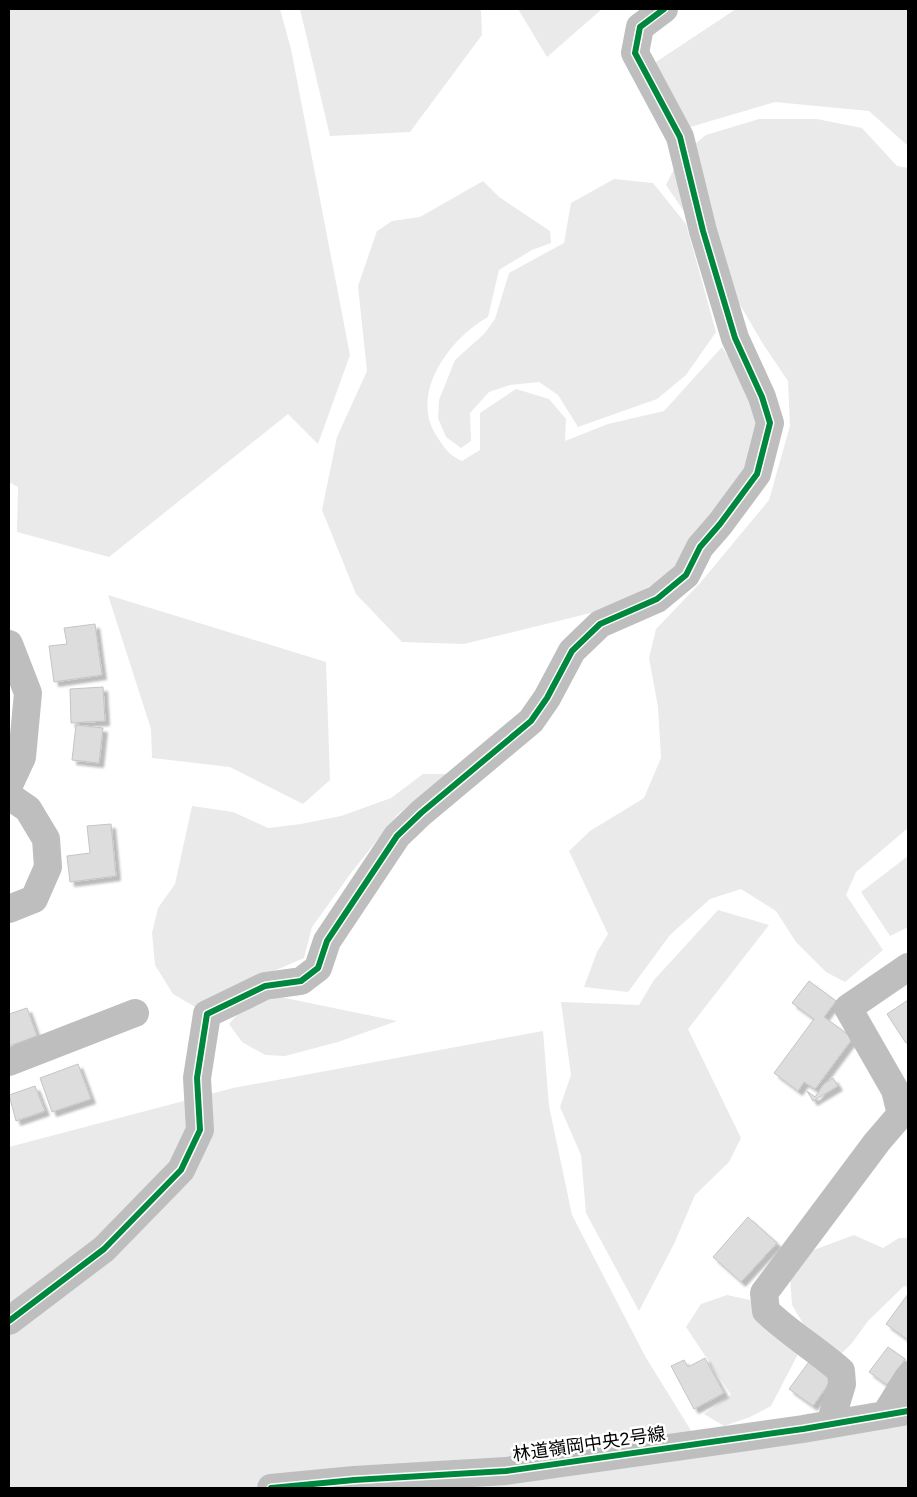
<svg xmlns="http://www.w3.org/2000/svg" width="917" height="1497" viewBox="0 0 917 1497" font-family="Helvetica,'Noto Sans JP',sans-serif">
<defs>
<filter id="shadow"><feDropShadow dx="4.5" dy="4.5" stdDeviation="1" flood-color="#0004"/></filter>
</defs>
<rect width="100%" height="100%" fill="#fff"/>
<path fill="#eaeaea" d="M9 9H280L291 49 350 355 318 444 288 414 109 557 17 532 18 487 9 482Z
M300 9H481L482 35 410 132 330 136Z
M518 9H602L547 57Z
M736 9H908V146L869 111 775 102 687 128 653 64Z
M759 119H817L862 128 897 166 908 168V828L856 872 846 895 883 950 845 982 826 972 796 942 776 911 741 889 710 899 670 935 628 992 584 987 597 952 608 934 569 851 590 831 644 798 661 758 658 707 649 658 656 629 701 582 769 500 790 426 788 381 763 344 692 223 666 185 681 155 706 135Z
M614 179 653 183 686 224 716 332 686 375 657 399 578 427 558 395 539 382 510 385 489 392 470 413 471 441 461 448 446 437 438 418 439 400 455 360 484 334 495 319 509 273 564 243 571 203Z
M483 181 499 197 550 231 551 243 532 250 499 270 488 317C450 338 407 395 438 438 445 449 450 456 462 461L480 450V413L516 389 549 399 566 419 565 441 608 424 664 411 722 347 742 380 760 420 756 441 737 486 689 544 668 577 603 610 464 644 402 642 356 594 322 510 337 437 367 371 358 286 377 231 392 221 420 217Z
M108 595 326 662 330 780 303 804 230 767 152 758 151 729Z
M423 774H448L397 815 351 873 312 927 304 958 262 976 197 1008 173 994 155 965 152 933 158 908 175 884 192 806 233 812 268 828 301 824 341 816 391 798Z
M908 856V927L890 936 861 892Z
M718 910 769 925 688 1029 741 1138 729 1162 695 1195 674 1244 639 1311 586 1213 581 1155 560 1107 571 1075 561 1002 639 1005 654 980Z
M280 997 397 1021 338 1042 285 1056 265 1055 242 1042 229 1024 245 1006Z
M543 1031 549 1106 572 1215 645 1356 703 1450 908 1417V1488H9V1147L233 1088Z
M854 1235 883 1248 899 1238H908V1287L904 1286 868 1321 852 1343 839 1356 807 1330 792 1305 790 1277 811 1251Z
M727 1295 750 1300 799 1352 771 1406 750 1417 724 1426 704 1414 731 1395 686 1327 701 1304Z"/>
<path fill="#ddd" stroke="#c5c5c5" filter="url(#shadow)" d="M95 624 102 675 54 682 49 646 67 644 64 628Z
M103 687 105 721 71 723 70 689Z
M76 725 103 728 99 763 72 760Z
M111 824 116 876 70 882 67 856 90 853 87 826Z
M809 981 836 1001 824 1017 853 1038 815 1089 804 1082 798 1091 774 1073 814 1019 792 1003Z
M908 1000V1041L906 1043 887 1014Z
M27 1008 37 1036 9 1046V1014Z
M78 1064 91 1099 52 1112 40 1078Z
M833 1078 838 1086 813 1101 807 1091 815 1097 824 1084Z
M35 1086 45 1111 16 1121 9 1095Z
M748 1217 777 1243 741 1282 713 1257Z
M908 1294V1340L886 1324Z
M888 1347 905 1359 887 1385 869 1372Z
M705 1358 724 1393 694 1409 671 1366 684 1360 688 1367Z
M811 1359 835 1375 813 1406 789 1389Z"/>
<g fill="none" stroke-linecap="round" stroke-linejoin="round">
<path stroke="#bebebe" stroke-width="28" d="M9 644 28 693 22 757 9 785
M9 796 28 809 46 839 48 867 34 899 9 909
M9 1062 135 1013
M9 1321 104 1249 181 1170 200 1130 197 1078 207 1014 265 986 301 981 318 968 327 941 397 836 421 813 531 721 547 698 572 651 600 624 657 599 686 575 700 547 720 524 757 474 770 423 762 397 735 338 703 231 680 137 635 53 640 27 664 9
M885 1415 908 1378
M830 1424 842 1384 841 1371C817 1350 789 1333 766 1311L764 1293 877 1142 901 1114 895 1090 848 1008 908 967
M271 1488 354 1480 506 1471 803 1429 908 1411"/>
<g stroke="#fff" stroke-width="9">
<path id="cycleway" d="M9 1321 104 1249 181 1170 200 1130 197 1078 207 1014 265 986 301 981 318 968 327 941 397 836 421 813 531 721 547 698 572 651 600 624 657 599 686 575 700 547 720 524 757 474 770 423 762 397 735 338 703 231 680 137 635 53 640 27 664 9
M271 1488 354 1480 506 1471 803 1429 908 1411"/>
</g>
<use href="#cycleway" stroke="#00873e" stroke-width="6"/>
</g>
<g text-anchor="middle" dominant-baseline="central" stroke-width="5" stroke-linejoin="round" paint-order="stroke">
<g font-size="18" fill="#000" stroke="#fff">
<text transform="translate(589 1444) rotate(-8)">林道嶺岡中央2号線</text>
</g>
</g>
<rect width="917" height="1497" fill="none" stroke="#000000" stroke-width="20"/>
</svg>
